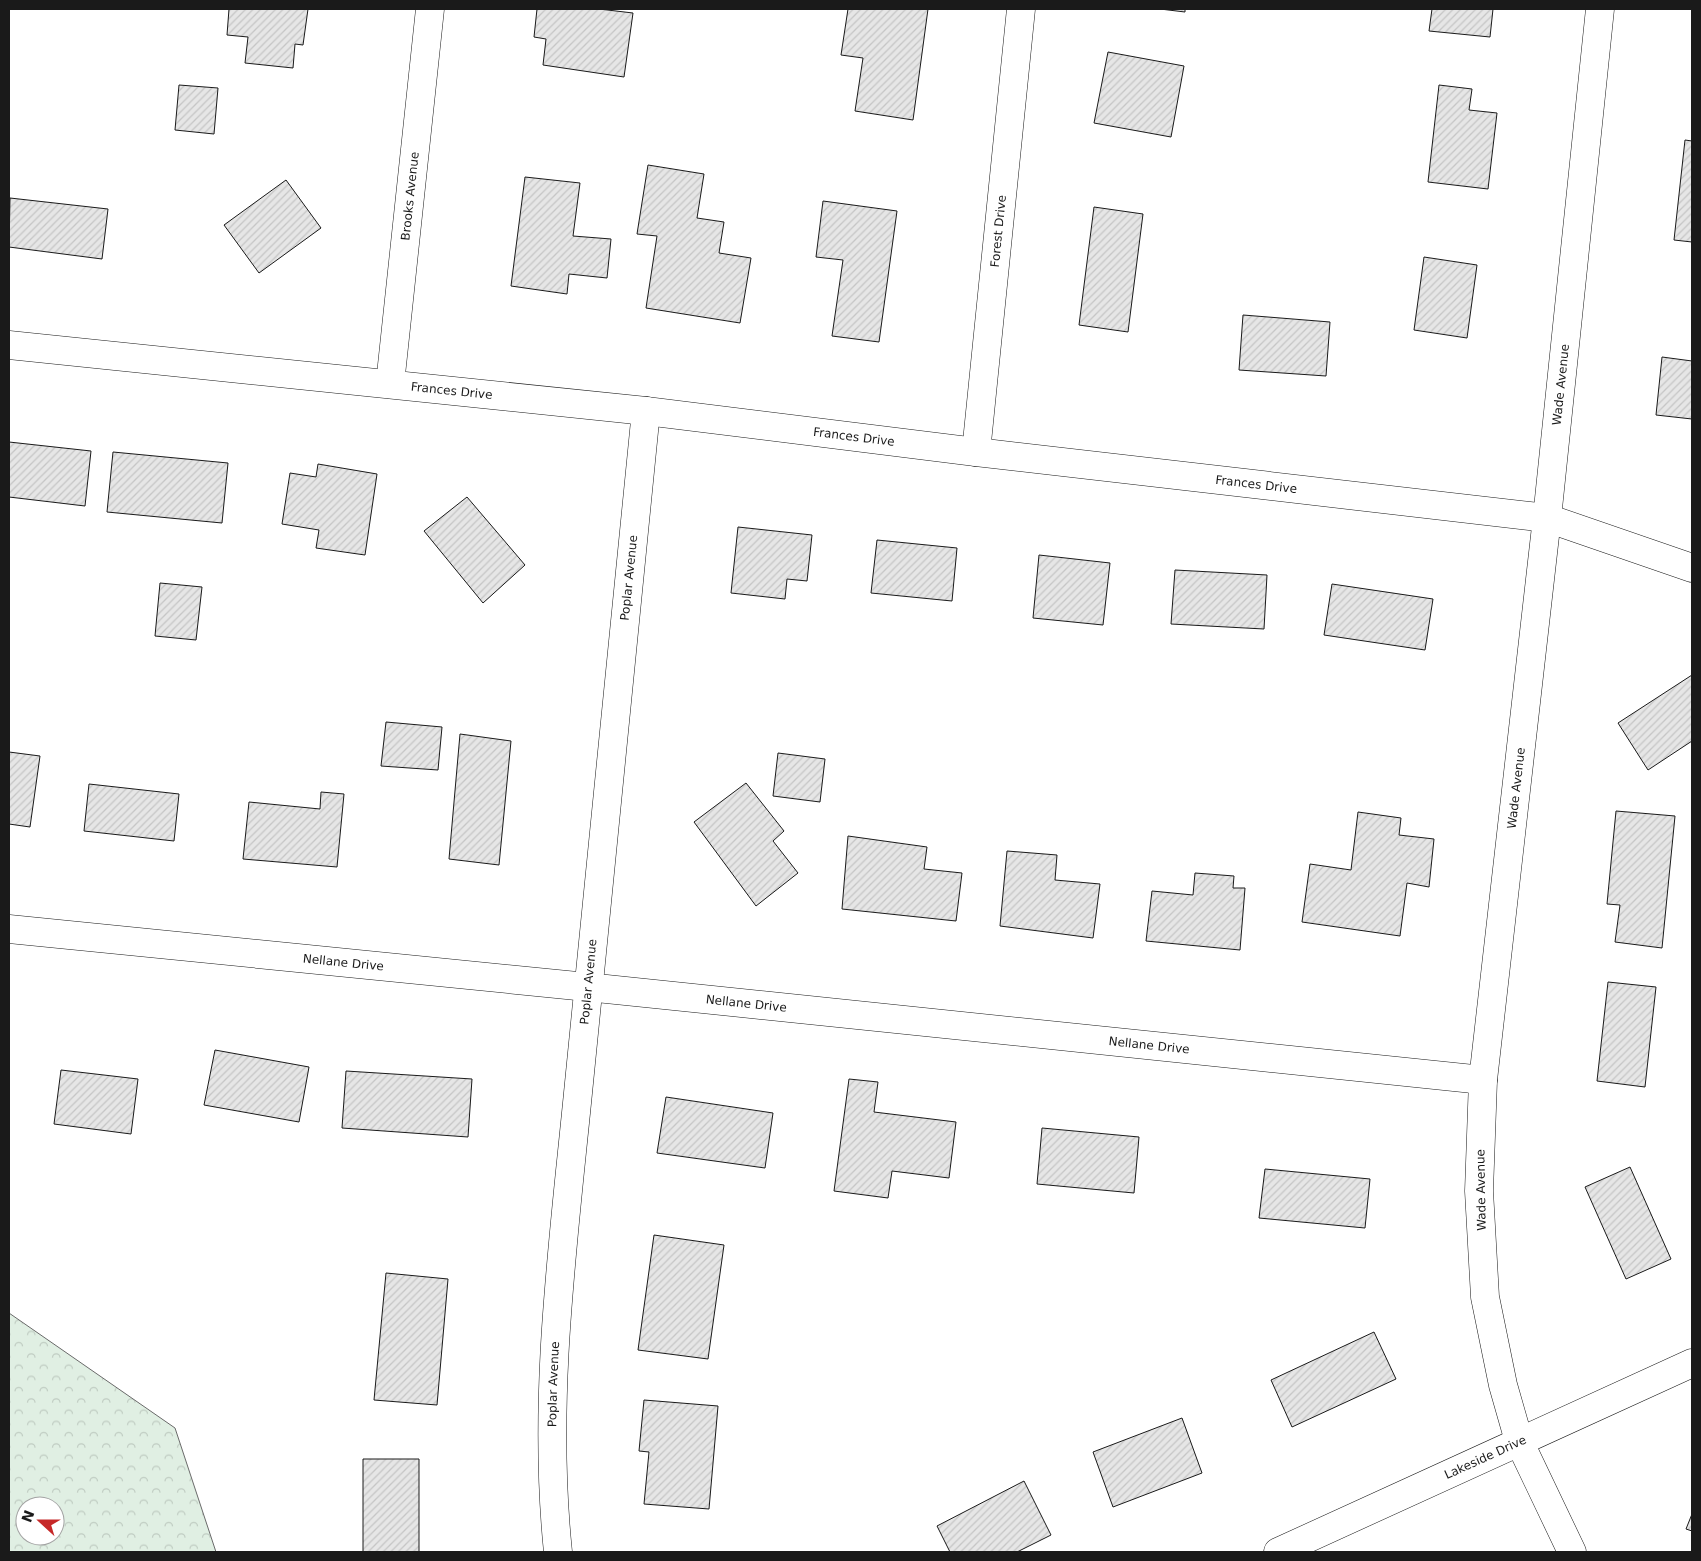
<svg xmlns="http://www.w3.org/2000/svg" width="1701" height="1561" viewBox="0 0 1701 1561" font-family="'DejaVu Sans',sans-serif">
<defs>
<pattern id="park-crowns" width="20" height="18" patternUnits="userSpaceOnUse" patternTransform="scale(1.25)"><rect width="20" height="18" fill="#e0efe3"/><path d="M2 6a3 3 0 1 1 6 0M12 15a3 3 0 1 1 6 0" fill="none" stroke="#c0ccc2"/></pattern>
<pattern id="building-hatch" width="6" height="6" patternUnits="userSpaceOnUse" patternTransform="scale(1.25)"><rect width="6" height="6" fill="#e6e6e6"/><path d="M-1 1l2-2M0 6l6-6M5 7l2-2" fill="none" stroke="#c5c5c5"/></pattern>
</defs>
<rect width="100%" height="100%" fill="#fff"/>
<path fill="url(#park-crowns)" stroke="#6a6a6a" fill-rule="evenodd" d="M9 1313 175 1428 216 1552H9ZM25 1506H55V1536H25Z"/>
<path fill="url(#building-hatch)" stroke="#1a1a1a" d="M229 9H308L303 45 295 44 293 68 245 63 248 37 227 35Z
M537 9H599L633 13 624 77 543 65 546 39 534 37Z
M848 9H928L913 120 855 111 863 58 841 55Z
M1160 9H1185V12Z
M1432 9H1493L1490 37 1429 31Z
M1108 52 1184 66 1171 137 1094 123Z
M179 85 218 88 214 134 175 130Z
M1439 85 1472 89 1469 110 1497 113 1488 189 1428 182Z
M1685 140 1692 141V242L1674 240Z
M648 165 704 174 697 218 724 222 719 253 751 258 740 323 646 308 657 236 637 234Z
M525 177 580 183 573 236 611 239 607 278 569 274 567 294 511 286Z
M286 180 321 228 259 273 224 225Z
M10 198 108 209 102 259 9 247Z
M823 201 897 211 879 342 832 336 843 260 816 257Z
M1094 207 1143 214 1128 332 1079 325Z
M1424 257 1477 265 1467 338 1414 330Z
M1243 315 1330 322 1326 376 1239 370Z
M1662 357 1692 361V419L1656 415Z
M9 442 91 451 85 506 9 497Z
M113 452 228 463 222 523 107 512Z
M318 464 377 474 365 555 316 548 319 530 282 524 290 473 316 477Z
M467 497 525 565 483 603 424 531Z
M738 527 812 535 807 581 787 579 785 599 731 593Z
M877 540 957 548 952 601 871 593Z
M1039 555 1110 563 1103 625 1033 618Z
M1175 570 1267 575 1264 629 1171 624Z
M160 583 202 587 196 640 155 636Z
M1332 584 1433 599 1425 650 1324 635Z
M1692 675V741L1648 770 1618 723Z
M386 722 442 727 438 770 381 766Z
M460 734 511 741 499 865 449 859Z
M9 752 40 756 30 827 9 824Z
M778 753 825 759 820 802 773 796Z
M746 783 784 831 773 841 798 873 756 906 694 822Z
M89 784 179 794 174 841 84 831Z
M321 792 344 794 337 867 243 859 249 802 320 809Z
M1616 811 1675 816 1662 948 1615 942 1620 905 1607 904Z
M1358 812 1401 818 1399 835 1434 839 1429 887 1407 883 1400 936 1302 922 1310 864 1351 870Z
M848 836 927 847 924 869 962 873 956 921 842 909Z
M1007 851 1057 855 1055 880 1100 884 1093 938 1000 926Z
M1195 873 1234 876 1233 888H1245L1240 950 1146 941 1152 891 1193 895Z
M1608 982 1656 987 1645 1087 1597 1081Z
M215 1050 309 1067 299 1122 204 1105Z
M61 1070 138 1079 131 1134 54 1124Z
M346 1071 472 1079 468 1137 342 1128Z
M849 1079 878 1082 874 1112 956 1122 949 1178 892 1171 888 1198 834 1191Z
M666 1097 773 1113 765 1168 657 1153Z
M1042 1128 1139 1137 1134 1193 1037 1184Z
M1630 1167 1671 1259 1626 1279 1585 1187Z
M1265 1169 1370 1179 1365 1228 1259 1218Z
M654 1235 724 1245 708 1359 638 1350Z
M386 1273 448 1279 437 1405 374 1400Z
M1374 1332 1396 1379 1292 1427 1271 1380Z
M644 1400 718 1406 709 1509 644 1504 649 1452 639 1451Z
M1182 1418 1202 1473 1113 1507 1093 1452Z
M363 1459H419V1552H363Z
M1024 1481 1051 1535 1017 1552H950L937 1526Z
M1692 1514V1531L1686 1529Z"/>
<g fill="none" stroke-linecap="round" stroke-linejoin="round">
<g stroke="#1a1a1a" stroke-width="29">
<g id="street">
<path id="s1" d="M9 345 646 411 976 452 1547 518 1692 568"/>
<path id="s2" d="M390 384 430 9"/>
<path id="s3" d="M976 452 1021 9"/>
<path id="s4" d="M9 929 587 987 1483 1080"/>
<path id="s5" d="M558 1552C542 1399 563 1245 578 1093 599 865 623 638 646 411"/>
<path id="s6" d="M1278 1552 1692 1363"/>
<path id="s7" d="M1572 1552 1519 1441 1503 1385 1485 1297 1479 1191 1483 1080 1547 518 1600 9"/>
</g>
</g>
<use href="#street" stroke="#fff" stroke-width="28"/>
</g>
<g text-anchor="middle" dominant-baseline="central" stroke-width="4" stroke-linejoin="round" paint-order="stroke">
<g font-size="12" fill="#1a1a1a" stroke="#fff">
<text stroke="none"><textPath href="#s2" startOffset="189">Brooks Avenue</textPath></text>
<text stroke="none"><textPath href="#s3" startOffset="222">Forest Drive</textPath></text>
<text stroke="none"><textPath href="#s7" startOffset="1188">Wade Avenue</textPath></text>
<text stroke="none"><textPath href="#s1" startOffset="445">Frances Drive</textPath></text>
<text stroke="none"><textPath href="#s1" startOffset="850">Frances Drive</textPath></text>
<text stroke="none"><textPath href="#s1" startOffset="1255">Frances Drive</textPath></text>
<text stroke="none"><textPath href="#s5" startOffset="978">Poplar Avenue</textPath></text>
<text stroke="none"><textPath href="#s7" startOffset="782">Wade Avenue</textPath></text>
<text stroke="none"><textPath href="#s4" startOffset="336">Nellane Drive</textPath></text>
<text stroke="none"><textPath href="#s5" startOffset="572">Poplar Avenue</textPath></text>
<text stroke="none"><textPath href="#s4" startOffset="741">Nellane Drive</textPath></text>
<text stroke="none"><textPath href="#s4" startOffset="1146">Nellane Drive</textPath></text>
<text transform="translate(1481 1190) rotate(-91)">Wade Avenue</text>
<text stroke="none"><textPath href="#s5" startOffset="168">Poplar Avenue</textPath></text>
<text stroke="none"><textPath href="#s6" startOffset="228">Lakeside Drive</textPath></text>
</g>
</g>
<rect width="1701" height="1561" fill="none" stroke="#1a1a1a" stroke-width="20"/>
<g transform="translate(40 1521) rotate(291)"><circle r="24" fill="#ffffff" stroke="#a3a3a3"/>
<path d="M0-4L9 19L0 12L-9 19Z" fill="#c62828"/>
<text y="-8" font-size="14" font-weight="bold" text-anchor="middle" fill="#1a1a1a">N</text>
</g>
</svg>
